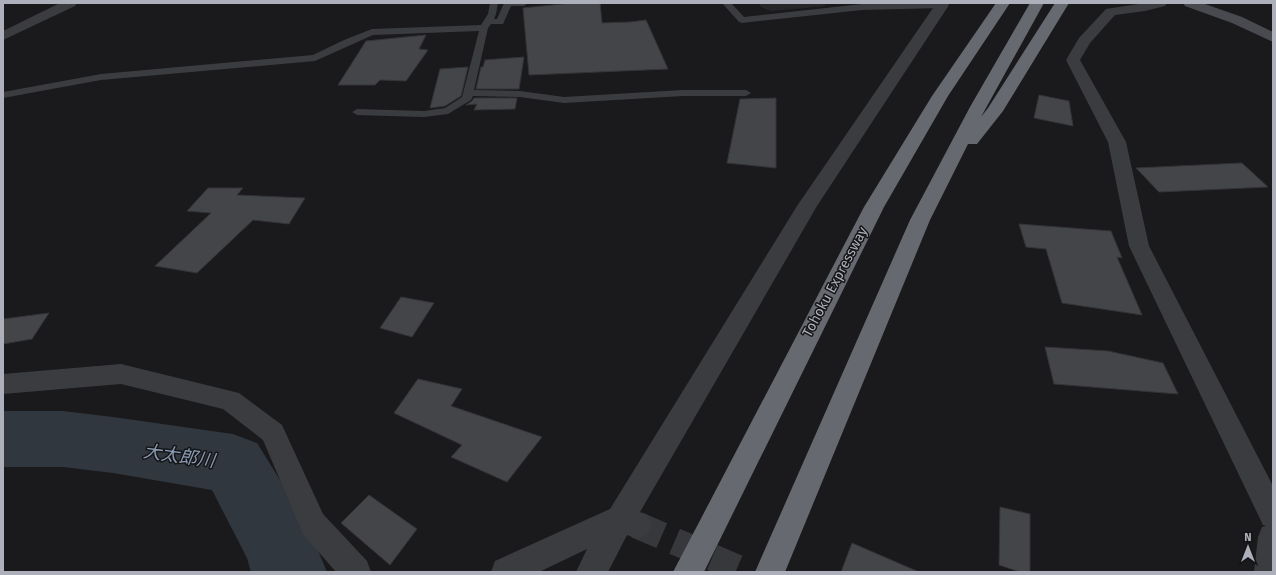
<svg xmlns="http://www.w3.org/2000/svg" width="1276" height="575" viewBox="0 0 1276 575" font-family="'Fira Sans','Noto Sans JP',sans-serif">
<rect width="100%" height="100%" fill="#1a1a1c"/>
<path fill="#262629" d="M758 3H824L826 6 771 11 761 7Z"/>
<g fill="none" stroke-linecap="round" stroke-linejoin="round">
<path fill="#31373f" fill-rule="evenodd" d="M3 411H63L113 417 233 434 257 443 306 522 327 572H251L247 558 212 490 113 473 63 467H3Z"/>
</g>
<path fill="#444549" stroke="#343438" d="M572 3H600L602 23 630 22 646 20 668 69 529 75 523 8Z
M426 35 419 49 428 50 406 81 380 80 375 85H338L366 41Z
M524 57 519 89H476L481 67H483L485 60Z
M468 67 461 96 445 106 430 108 440 69Z
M1039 95 1069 101 1073 126 1034 118Z
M474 98H517L515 109 474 110 477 104 466 105 472 101Z
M776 98V168L727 163 740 99Z
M1242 163 1268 187 1159 192 1136 168Z
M208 188H243L237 195 305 198 289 224 253 220 197 273 155 266 211 213 187 211Z
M1019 224 1111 231 1122 258 1117 257 1142 315 1062 303 1046 249 1026 247Z
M401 297 434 303 412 337 380 328Z
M49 313 32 339 3 344V319Z
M1045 347 1108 351 1163 363 1178 394 1054 384Z
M418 379 462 389 451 406 542 437 507 482 451 457 462 445 394 413Z
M369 495 417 529 390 565 341 523Z
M1000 507 1030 514V572H1020L999 565Z
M852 543 919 572H841Z"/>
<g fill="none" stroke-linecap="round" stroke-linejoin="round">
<path stroke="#37383c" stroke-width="27" stroke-dasharray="27 14" stroke-linecap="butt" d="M637 525 746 572"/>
<path fill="#3b3c40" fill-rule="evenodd" d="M490 3H498L496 14 494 19H497L504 3H528L524 6H511L503 24H491L488 28 474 90 520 91 564 97 683 90H746L751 93 746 96H683L564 103 520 97 473 96 471 100 448 114 424 117 357 115 352 112 357 109 424 111 445 108 462 97 479 31 373 35 315 61 101 80 3 98V92L101 74 313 55 344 40 372 29 481 25 488 14Z
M722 3H731L744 17 862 4 947 3 945 7 942 8 862 10 742 23 739 22Z"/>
<path fill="#3b3c40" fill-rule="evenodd" d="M60 3H77L75 6 3 40V31Z
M933 3H947L949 5 817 206 640 512 647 515 652 525 647 535 637 539 627 535 608 572H576L587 549 539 572H491L495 561 610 509 797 206 935 5Z
M1145 3H1167L1165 6 1145 11 1115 15 1090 43 1080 60 1126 142 1149 246 1273 486V572H1254L1258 537 1262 527 1266 526 1263 525 1129 246 1108 142 1066 60 1079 38 1106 9Z
M121 364 239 393 282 425 323 514 367 561 371 572H336L303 534 263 440 223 409 121 384 3 394V374Z"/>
<path fill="#494a50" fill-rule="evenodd" d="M1183 3H1202L1242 17 1273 32V42L1232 23 1185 6Z"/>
<path fill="#676971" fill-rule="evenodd" d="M996 3H1010L948 96 884 207 704 572H673L864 207 932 96Z
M1030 3H1044L981 117 988 108 1055 3H1069L1003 111 977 144H968L930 220 785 572H755L910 220 970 107Z"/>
</g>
<g text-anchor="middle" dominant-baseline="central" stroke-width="3" stroke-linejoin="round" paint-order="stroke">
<g font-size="14" fill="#adb0ba" stroke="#151517">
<text transform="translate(835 282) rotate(-62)">Tohoku Expressway</text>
</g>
<g font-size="18" font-style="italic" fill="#889bb2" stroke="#151517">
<text transform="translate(179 456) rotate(8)">大太郎川</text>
</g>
</g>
<rect width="1276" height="575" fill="none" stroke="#adb0ba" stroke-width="8"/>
<g transform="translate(1248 547)" stroke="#151517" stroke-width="3" paint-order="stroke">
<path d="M0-3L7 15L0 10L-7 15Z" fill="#adb0ba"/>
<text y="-6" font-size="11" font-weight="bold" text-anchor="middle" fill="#adb0ba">N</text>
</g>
</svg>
